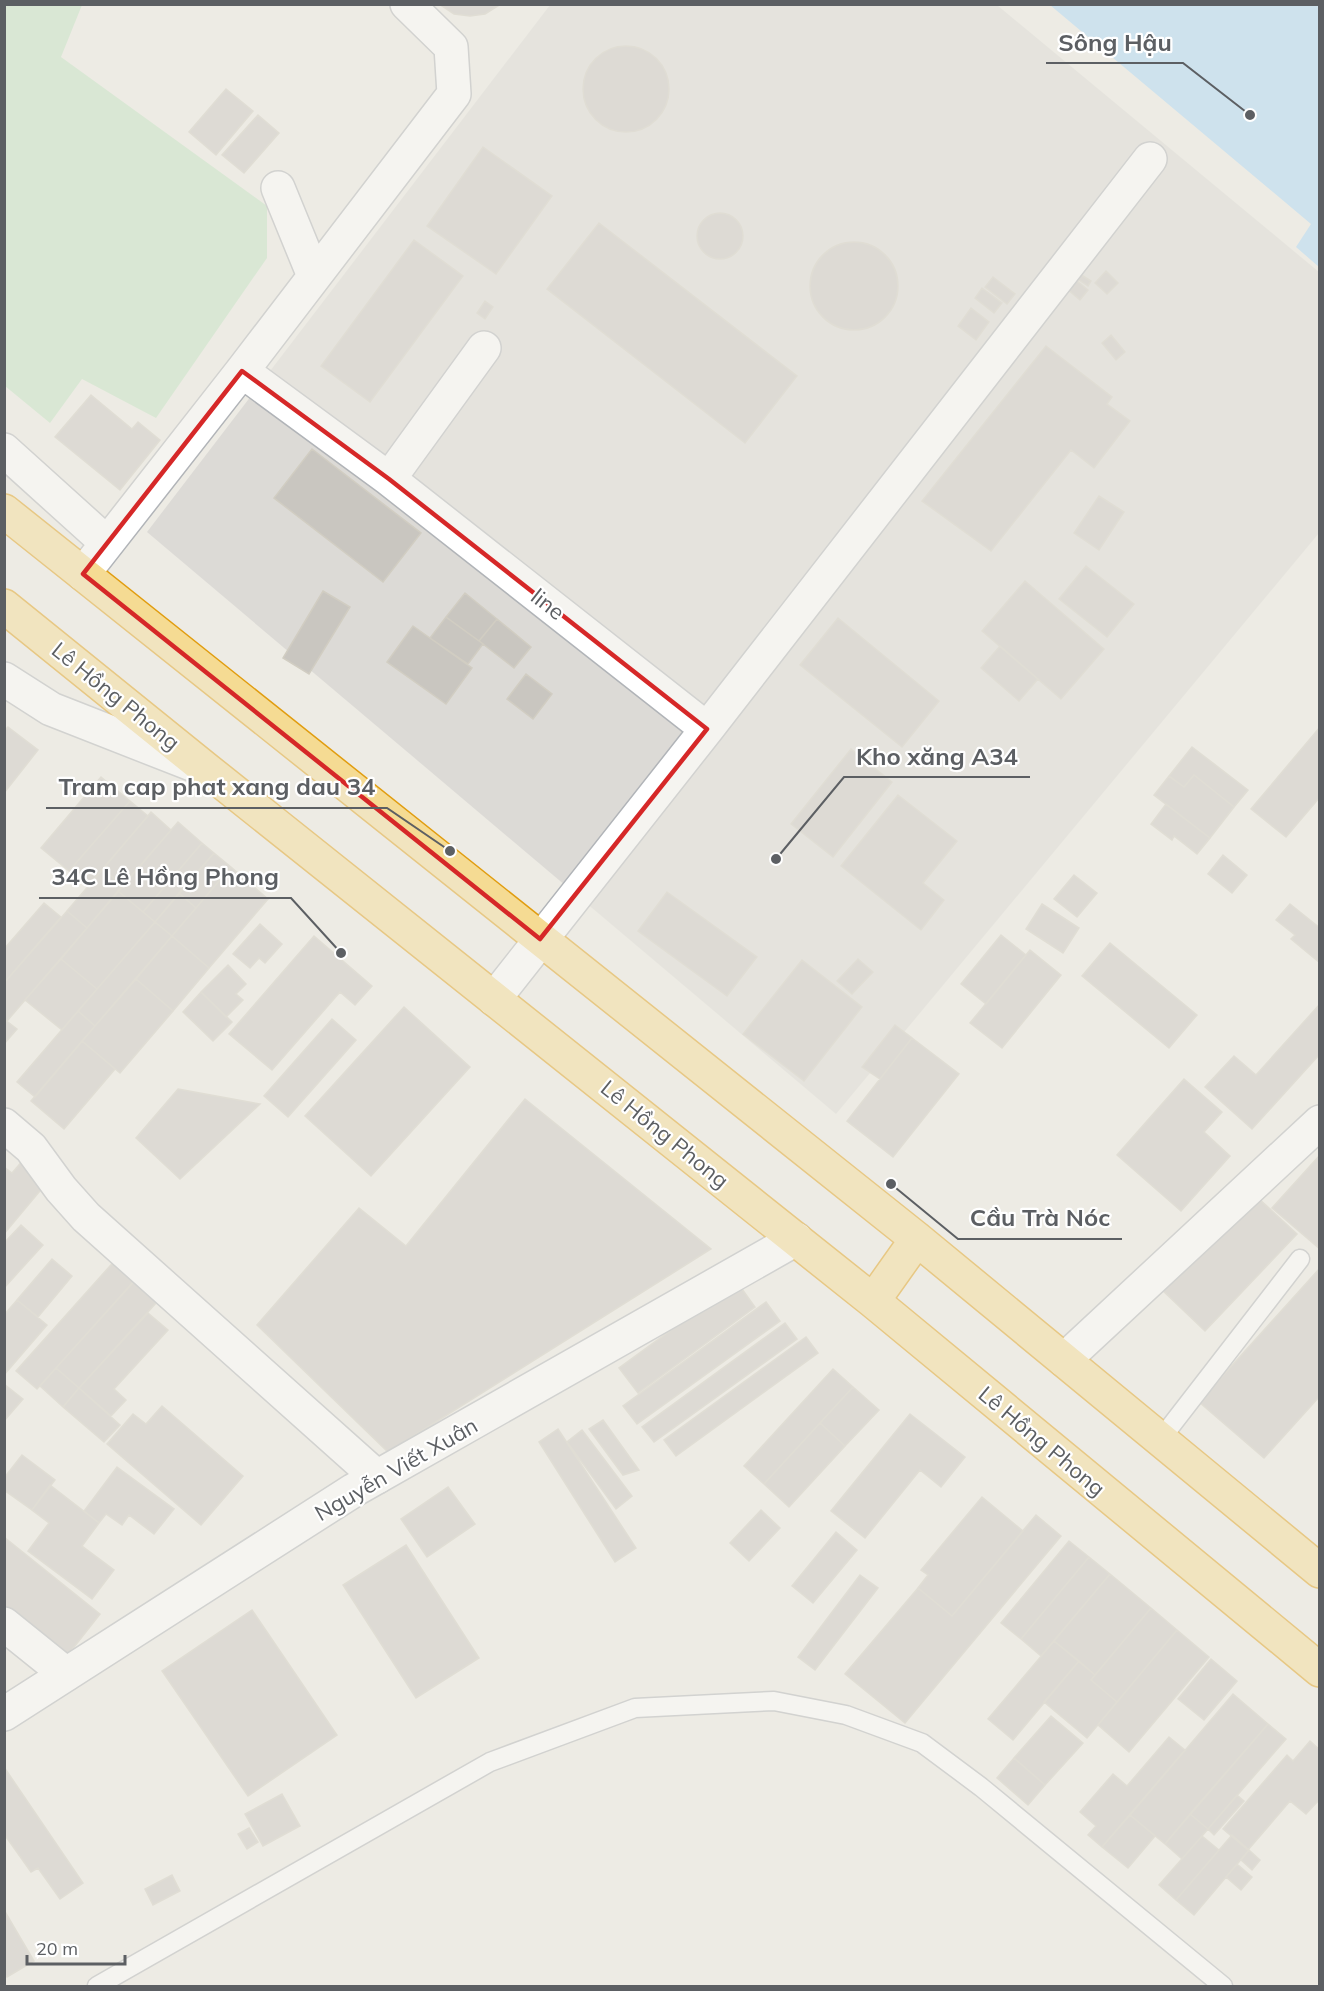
<svg xmlns="http://www.w3.org/2000/svg" width="1324" height="1991" viewBox="0 0 1324 1991" font-family="Mulish,sans-serif">
<rect width="100%" height="100%" fill="#edebe4"/>
<path fill="#dcdad6" d="M550 5H997L1319 272V533L836 1114 147 532Z"/>
<path fill="#c2e3c2" d="M4 5H82L61 57 267 206V258L156 418 82 379 50 423 5 386Z"/>
<path fill="#a8d7f9" d="M1050 5H1319V267L1296 247 1311 224Z"/>
<path fill="#c9c6c0" stroke="#d1cdc2" stroke-width="1.5" d="M439 4H501L485 14 470 16 454 14Z
M583 89a43 43 0 1 1 86 0a43 43 0 1 1-86 0Z
M226 89 253 111 216 155 189 132Z
M258 115 279 133 244 173 222 155Z
M483 147 552 196 496 274 427 226Z
M697 236a23 23 0 1 1 46 0a23 23 0 1 1-46 0Z
M599 223 797 376 745 443 547 289Z
M414 240 463 276 370 402 321 366Z
M810 286a44 44 0 1 1 88 0a44 44 0 1 1-88 0Z
M1106 271 1118 283 1107 294 1095 283Z
M1080 274 1091 281 1088 286 1076 278Z
M993 277 1015 294 1007 304 985 287Z
M1076 280 1088 290 1080 300 1067 289Z
M982 288 1002 303 994 313 975 298Z
M485 301 493 307 485 319 477 313Z
M971 308 989 322 976 340 958 326Z
M1111 335 1125 352 1116 360 1102 343Z
M1046 346 1112 397 1107 404 1130 421 1094 468 1071 450 991 551 922 501Z
M91 395 132 429 138 422 160 440 120 490 55 437Z
M312 449 421 533 383 582 274 498Z
M1099 496 1124 512 1099 550 1074 533Z
M1086 566 1134 604 1107 637 1059 599Z
M1025 581 1104 649 1061 699 982 631Z
M323 591 350 607 309 674 283 658Z
M465 593 497 619 479 641 446 617Z
M446 617 483 644 468 664 430 638Z
M838 618 939 701 902 747 800 665Z
M497 619 531 647 514 668 479 641Z
M413 626 472 668 446 704 387 662Z
M1000 646 1038 679 1019 701 981 668Z
M526 674 552 694 533 719 507 699Z
M8 727 38 750 4 793V731Z
M1320 727V797L1286 837 1251 809Z
M1192 747 1248 790 1234 807 1194 775 1184 787 1169 776Z
M851 749 892 782 833 857 791 824Z
M1194 775 1234 807 1210 838 1154 795 1169 776 1184 787Z
M101 777 130 801 69 871 41 848Z
M898 795 957 841 923 883 944 900 921 930 841 866Z
M130 801 148 816 87 887 69 871Z
M1166 804 1210 838 1197 854 1174 836 1172 840 1151 824Z
M151 812 171 830 123 886 103 869Z
M178 822 202 843 143 912 118 891Z
M202 843 214 853 155 922 143 912Z
M214 853 231 867 196 908 179 893Z
M1223 855 1247 875 1232 893 1208 874Z
M231 867 268 899 209 968 172 936Z
M103 869 123 886 87 928 67 911Z
M1074 875 1097 893 1077 917 1054 899Z
M118 891 155 922 97 989 61 959Z
M667 892 757 957 727 996 638 931Z
M179 893 196 908 172 936 155 922Z
M44 903 61 917 4 983V949Z
M1042 904 1079 928 1063 953 1026 929Z
M1290 904 1320 928V963L1291 939 1295 935 1276 920Z
M67 911 87 928 7 1021 4 1019V983Z
M155 922 172 936 95 1026 78 1011Z
M260 924 282 944 265 963 259 958 250 968 233 954Z
M1001 935 1026 955 986 1004 961 984Z
M172 936 209 968 173 1011 136 979Z
M314 936 372 986 355 1005 340 992 272 1070 229 1034Z
M1110 943 1197 1015 1169 1048 1082 976Z
M1030 950 1061 975 1002 1048 970 1023Z
M61 959 97 989 62 1030 25 1000Z
M858 959 873 972 852 994 837 981Z
M802 960 862 1007 804 1081 743 1034Z
M228 965 246 984 236 994 243 1000 226 1017 201 992Z
M136 979 173 1011 120 1073 82 1041Z
M201 992 232 1022 213 1041 183 1012Z
M1320 1004V1054L1252 1129 1205 1087 1234 1056 1256 1075Z
M404 1007 470 1067 371 1176 305 1116Z
M78 1011 95 1026 35 1097 17 1082Z
M4 1019 17 1029 4 1044Z
M332 1019 356 1040 288 1117 264 1096Z
M895 1025 912 1038 880 1079 862 1067Z
M912 1038 959 1074 893 1157 847 1121Z
M82 1041 115 1069 64 1129 31 1101Z
M1184 1079 1222 1112 1204 1132 1230 1156 1181 1211 1117 1155Z
M178 1089 260 1104 180 1179 136 1138Z
M525 1099 711 1249 388 1452 257 1325 359 1208 406 1246Z
M1320 1155V1249L1272 1208Z
M24 1159 49 1180 4 1234V1167L12 1173Z
M1257 1197 1297 1234 1205 1331 1160 1288Z
M21 1225 43 1245 4 1288V1243Z
M118 1257 139 1276 37 1389 16 1371Z
M52 1259 72 1276 38 1317 17 1300Z
M1320 1268V1396L1264 1458 1199 1402Z
M143 1271 166 1292 79 1388 56 1368Z
M737 1282 755 1307 638 1393 619 1368Z
M17 1300 47 1325 4 1375V1315Z
M766 1302 780 1321 637 1424 623 1406Z
M148 1313 168 1330 114 1389 126 1400 111 1416 79 1388Z
M785 1323 797 1339 654 1442 642 1427Z
M806 1337 818 1353 676 1456 664 1440Z
M56 1368 79 1388 63 1407 40 1386Z
M833 1369 853 1387 764 1484 744 1466Z
M4 1384 23 1399 4 1421Z
M853 1387 879 1410 845 1446 820 1423Z
M79 1388 120 1425 104 1442 63 1407Z
M162 1406 243 1476 201 1525 107 1444 133 1414 146 1424Z
M910 1414 965 1457 941 1487 920 1470 865 1538 831 1511Z
M603 1420 639 1470 623 1475 589 1429Z
M820 1423 845 1446 789 1507 764 1484Z
M558 1429 636 1548 615 1562 539 1442Z
M582 1430 632 1496 616 1509 567 1442Z
M22 1455 55 1480 32 1510 4 1490V1478Z
M117 1467 174 1509 154 1534 129 1515 122 1525 106 1514 99 1523 84 1511Z
M50 1485 99 1523 82 1546 114 1570 92 1599 28 1551 49 1523 32 1510Z
M448 1487 475 1524 427 1557 401 1519Z
M982 1497 1023 1531 952 1616 918 1588 928 1575 921 1570Z
M761 1510 780 1528 749 1561 730 1543Z
M1036 1515 1061 1536 905 1723 845 1674 918 1588 952 1616Z
M836 1532 857 1550 813 1603 792 1586Z
M4 1537 100 1614 67 1656 4 1605Z
M1069 1541 1089 1557 1021 1639 1001 1623Z
M406 1545 479 1658 416 1698 343 1585Z
M1089 1557 1110 1574 1041 1656 1021 1639Z
M1110 1574 1151 1608 1095 1675 1054 1641Z
M860 1575 878 1588 815 1670 798 1657Z
M1151 1608 1177 1630 1117 1702 1091 1680Z
M252 1610 337 1735 248 1796 162 1671Z
M1177 1630 1209 1657 1129 1752 1098 1725Z
M1054 1641 1079 1661 1013 1740 988 1719Z
M1211 1659 1237 1681 1204 1720 1178 1699Z
M1079 1661 1095 1675 1091 1680 1117 1702 1087 1738 1044 1702Z
M1233 1694 1268 1724 1165 1844 1130 1815Z
M1051 1716 1083 1743 1045 1785 1014 1758Z
M1268 1724 1286 1739 1208 1829 1190 1814Z
M1169 1737 1185 1750 1102 1847 1088 1835 1096 1826 1080 1812 1113 1774 1127 1786Z
M1310 1741 1320 1750V1799L1306 1814 1290 1801 1248 1850 1223 1829 1287 1755 1293 1761Z
M1014 1758 1045 1785 1028 1805 997 1778Z
M4 1767 83 1883 60 1899 38 1868 31 1872 4 1834Z
M282 1794 300 1826 263 1846 245 1814Z
M1237 1795 1244 1801 1214 1835 1208 1829Z
M1190 1814 1208 1829 1182 1859 1165 1844Z
M1130 1815 1155 1836 1128 1868 1102 1847Z
M249 1828 258 1842 247 1849 238 1834Z
M1232 1835 1249 1850 1194 1915 1176 1900Z
M1202 1836 1219 1850 1176 1900 1159 1885Z
M1249 1850 1260 1860 1252 1870 1241 1860Z
M1237 1864 1252 1877 1241 1890 1226 1877Z
M172 1875 180 1891 153 1905 145 1889Z
M4 1910 34 1961 7 1977 4 1973Z"/>
<g fill="none" stroke-linecap="round" stroke-linejoin="round">
<g stroke="#b1b4b8" stroke-width="21">
<path id="lane" d="M1160 1440 1300 1259
M97 1986 490 1762 635 1708 774 1701 846 1715 922 1743 981 1787 1223 1986"/>
</g>
<g stroke="#b1b4b8" stroke-width="36">
<path id="street" d="M278 188 314 276
M242 371 389 479 484 348
M4 450 107 543
M389 479 707 729
M83 574 242 371 454 94 451 47 407 4
M4 679 51 709 199 767
M494 999 707 729 1150 159
M4 1125 31 1148 61 1189 86 1217 377 1477
M1064 1360 1320 1122
M4 1624 66 1674"/>
</g>
<g stroke="#b0b3b8" stroke-width="36">
<path id="secondary" d="M4 1714 354 1490 796 1239"/>
</g>
<g stroke="#e19d10" stroke-width="36">
<path id="highway" d="M4 511 917 1239 1320 1571
M4 606 207 770 873 1301 1320 1670
M873 1301 917 1239"/>
</g>
<use href="#lane" stroke="#fff" stroke-width="18"/>
<use href="#street" stroke="#fff" stroke-width="33"/>
<use href="#secondary" stroke="#fff" stroke-width="33"/>
<use href="#highway" stroke="#f5db93" stroke-width="33"/>
</g>
<path d="M0 0H1324V1991H0ZM242 371 389 479 707 729 540 939 83 574Z" fill="#edebe4" fill-opacity=".55" fill-rule="evenodd"/>
<path fill="none" stroke="#d62828" stroke-width="4.5" stroke-linejoin="round" d="M242 371 389 479 707 729 540 939 83 574Z"/>
<g text-anchor="middle" dominant-baseline="central" stroke-width="4.5" stroke-linejoin="round" paint-order="stroke">
<g font-size="22" fill="#5c5f63" stroke="#fff">
<text transform="translate(548 604) rotate(38)">line</text>
<text transform="translate(116 696) rotate(39)">Lê Hồng Phong</text>
<text transform="translate(665 1134) rotate(39)">Lê Hồng Phong</text>
<text transform="translate(1042 1441) rotate(40)">Lê Hồng Phong</text>
<text transform="translate(396 1469) rotate(-30)">Nguyễn Viết Xuân</text>
</g>
</g>
<path fill="none" stroke="#5c5f63" stroke-width="2" d="M1250 115L1183 63H1046M776 859L844 777H1030M450 851L387 808H46M341 953L291 898H39M891 1184L958 1239H1122"/>
<g fill="#5c5f63" stroke="#fff" stroke-width="2">
<circle cx="1250" cy="115" r="6"/>
<circle cx="776" cy="859" r="6"/>
<circle cx="450" cy="851" r="6"/>
<circle cx="341" cy="953" r="6"/>
<circle cx="891" cy="1184" r="6"/>
</g>
<g font-size="24" text-anchor="middle" font-weight="bold" fill="#5c5f63" stroke="#fff" stroke-width="4.5" stroke-linejoin="round" paint-order="stroke">
<text x="1115" y="51">Sông Hậu</text>
<text x="937" y="765">Kho xăng A34</text>
<text x="217" y="795">Tram cap phat xang dau 34</text>
<text x="165" y="885">34C Lê Hồng Phong</text>
<text x="1040" y="1226">Cầu Trà Nóc</text>
</g>
<rect width="1324" height="1991" fill="none" stroke="#5c5f63" stroke-width="12"/>
<path d="M27 1955v9h98v-9" fill="none" stroke="#5c5f63" stroke-width="3"/>
<text x="36" y="1955" font-size="18" fill="#5c5f63" stroke="#ffffff" stroke-width="4.5" paint-order="stroke">20 m</text>
</svg>
